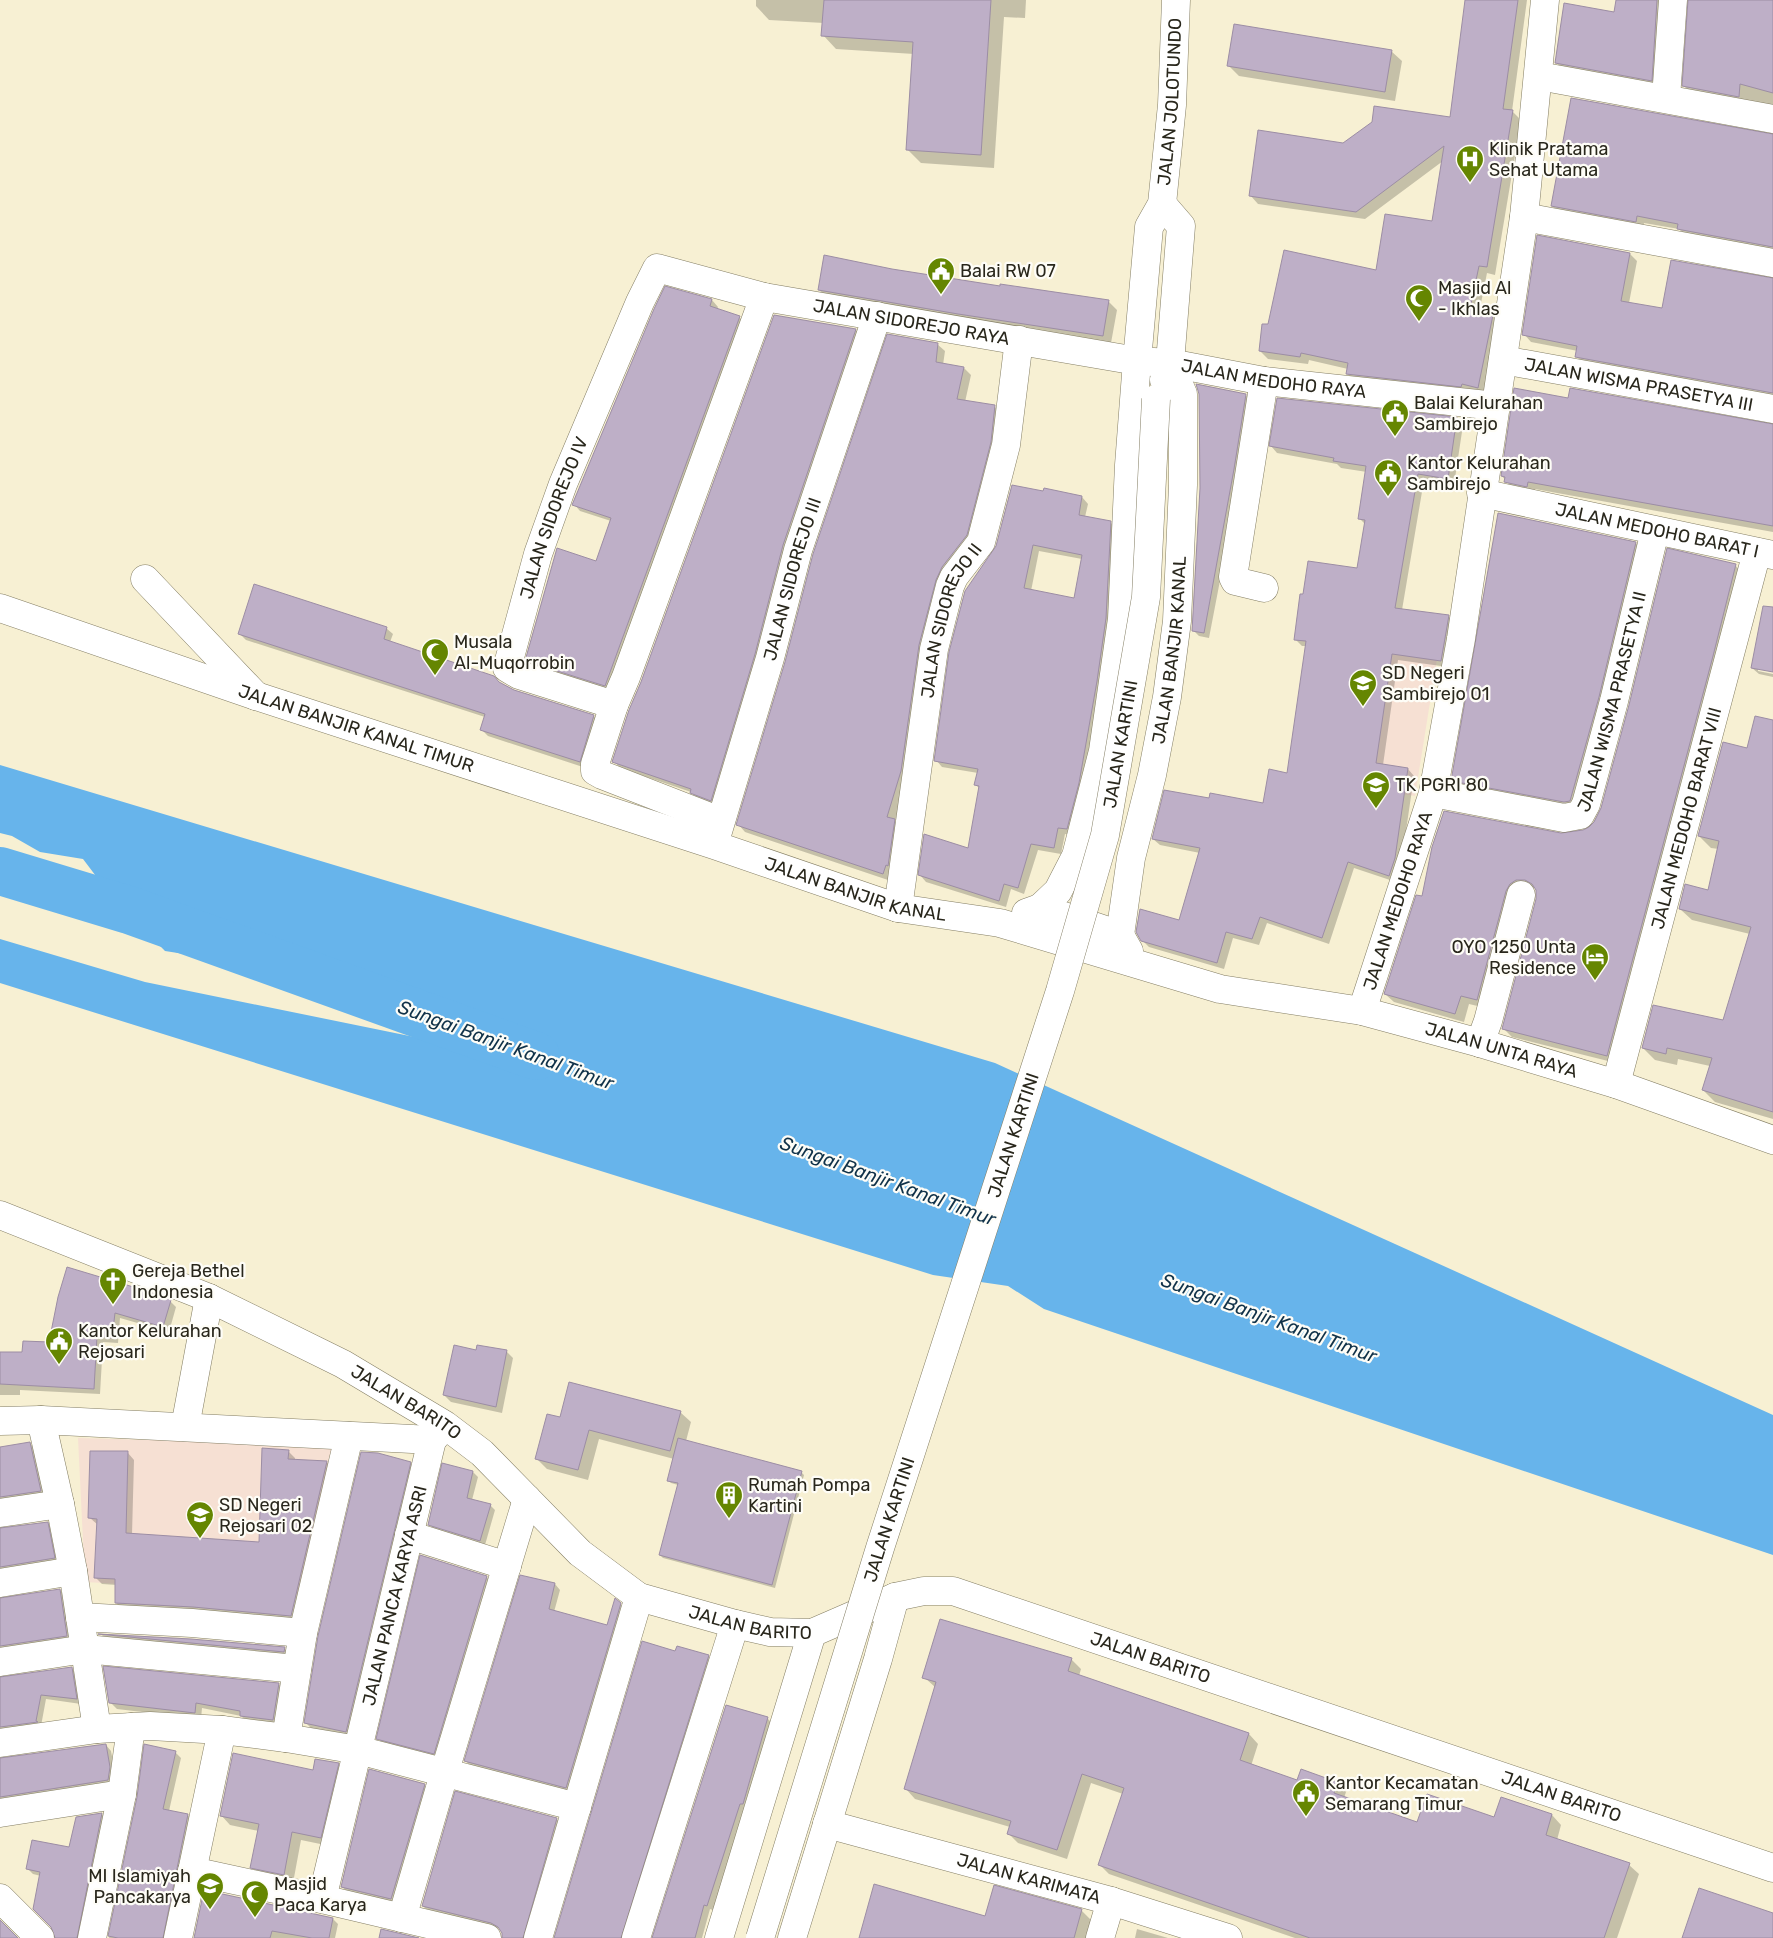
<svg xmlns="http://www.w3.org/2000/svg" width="1773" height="1938" viewBox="0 0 1773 1938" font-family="Rubik,sans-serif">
<rect width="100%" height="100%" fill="#f7f0d3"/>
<path fill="#f6e0d3" d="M1300 594 1444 615 1415 796 1334 783 1306 642 1294 639Z
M78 1438 334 1445 302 1594 85 1582Z"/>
<path fill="#67b4eb" d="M0 765 995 1063 1773 1415V1555L1044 1309 1008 1286 933 1275 0 983V939L145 982 488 1052 466 1021 400 1016 357 1001 318 966 294 959 210 958 165 951 111 896 83 859 40 852 12 836 0 833Z"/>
<path fill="#0003" fill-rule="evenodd" d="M756 0H1026L1025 18 1004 17 994 168 921 163 908 150 914 54 836 49 823 35 824 23 769 20 756 6Z
M1466 0H1527L1512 111 1521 120 1495 275 1487 273 1480 308 1494 311 1502 319 1486 396 1356 382 1347 374 1348 369 1309 360 1308 364 1268 359 1260 351 1269 326 1377 272 1433 223 1443 161 1365 219 1258 204 1250 195 1344 144 1451 119Z
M1617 0H1666L1658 87 1563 70 1556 62 1615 13Z
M1690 0H1773V108L1691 93 1684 86Z
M1391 51 1402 61 1395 101 1239 76 1229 66Z
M1773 135V252L1686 236 1679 229 1644 223 1643 228 1559 213 1552 206Z
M1630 254 1637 261 1629 303 1663 310 1773 279V398L1584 364 1577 357 1578 351 1531 342 1524 334Z
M1001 287 1108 301 1117 310 1111 343 827 298 819 290Z
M712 300 718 307 717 310 740 318 746 324 612 692 533 667 527 660 597 563 611 521 580 511 574 504Z
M856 330 862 336 717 806 698 799 691 792 620 768 614 761Z
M937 344 945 351 943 365 964 368 971 375 965 402 995 407 1002 414 908 779 895 821 901 828 891 881 745 832 738 824Z
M1246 395 1252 401 1240 476 1209 638 1199 636 1193 630Z
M1569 399 1773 425V532L1535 489 1534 493 1513 489 1502 476Z
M1456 419 1463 425 1454 485 1424 480 1402 610 1448 616 1455 623 1448 667 1398 660 1383 765 1408 769 1414 776 1401 865 1396 882 1354 868 1329 944 1267 923 1259 945 1233 938 1224 969 1149 947 1142 940 1180 921 1200 853 1160 845 1153 839 1210 799 1264 804 1288 774 1307 646H1302L1295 639 1358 570 1365 524 1360 519 1367 472 1341 468 1337 464 1277 453 1271 446Z
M1044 492 1082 497 1088 504 1085 517 1110 522 1117 529 1112 625 1085 790 1073 835 1065 834 1061 854 1038 850 1024 894 1011 889 1006 907 926 882 920 875 969 849 980 789 976 785 978 773 942 767 936 760ZM1039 551 1082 559 1075 600 1031 591Z
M1636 543 1643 551 1577 808 1460 788 1452 780Z
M1735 565 1743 574 1616 1063 1512 1037 1503 1028 1537 899V890L1535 888H1525L1486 1008 1469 1004 1464 1022 1394 1002 1385 994 1423 897 1561 835 1583 832 1590 828Z
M386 628 393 634 390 642 514 691 594 716 600 723 586 768 488 736 482 730 485 717 246 640 240 634Z
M1773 641V671L1758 668V671L1773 674V677L1759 674 1752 668Z
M1773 722V1119L1715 1102 1703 1090 1710 1066 1678 1059 1677 1065 1655 1060 1643 1048 1724 1022 1750 934 1692 920 1680 909 1709 891 1719 849 1711 848 1699 836 1748 750Z
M60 1297 170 1301 176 1307 169 1332 120 1318 118 1343 103 1342 100 1394 20 1390V1395H0V1354L24 1353 50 1344Z
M477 1351H506L513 1358 502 1413 451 1402 444 1395Z
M680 1412 691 1422 686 1441 801 1472 804 1475 775 1588 663 1558 660 1555 678 1485 671 1483 668 1480 674 1459 599 1439 588 1480 547 1469 537 1459 561 1419Z
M29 1443 35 1448 45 1496 0 1504V1448Z
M288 1451 295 1458V1461L327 1462 333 1469 297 1622 123 1610 116 1603 117 1585 102 1584 95 1577 98 1525 90 1518 128 1453 134 1460 132 1535 260 1544Z
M410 1463 416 1469 352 1737 312 1729 306 1723Z
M473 1472 478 1477 472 1500 490 1505 495 1510 485 1545 434 1529 429 1524Z
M47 1523 52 1528 59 1563 0 1574V1530Z
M421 1557 487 1577 492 1583 439 1758 383 1744 378 1738Z
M555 1584 560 1590 554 1612 608 1626 620 1604 626 1610 571 1793 471 1767 466 1761Z
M60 1590 65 1595 72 1641 0 1653V1599Z
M102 1635 191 1640 284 1648 289 1653V1656L104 1638Z
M676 1652 708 1656 714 1661 627 1938H556Z
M1071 1659 1081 1669 1079 1676 1249 1734 1258 1744 1251 1766 1298 1782 1302 1771 1337 1783 1346 1792 1344 1798 1418 1823 1495 1818 1502 1798 1552 1815 1561 1825 1557 1840 1629 1865 1639 1874 1617 1938H1295L1109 1874 1099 1864 1123 1794 1091 1783 1067 1859 1018 1843 1008 1833 1010 1827 915 1799 906 1789 936 1688 924 1677Z
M71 1668 76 1673 81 1704 46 1699 41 1726 0 1734V1678Z
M279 1684 285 1691 279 1726 248 1723 241 1716 202 1708 201 1719 117 1709 110 1702Z
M767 1718 772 1723 713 1910 710 1909 702 1938H654Z
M106 1745 111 1751 115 1772 113 1785 0 1804V1759Z
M175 1752 181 1758 169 1811 188 1815 193 1821 168 1938H109L139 1797Z
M338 1764 347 1773 330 1846 301 1840 293 1883 261 1876 251 1867 259 1831 230 1825 221 1815 314 1771Z
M424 1785 430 1790 396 1904 348 1892 342 1887Z
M102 1814 107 1820 82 1938H56L41 1876 33 1874 28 1869 70 1849Z
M557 1819 562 1825 529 1938H504L506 1930 429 1912 423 1906Z
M1081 1910 1093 1922 1089 1938H860L986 1918Z
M333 1919 338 1924 335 1938H195Z
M1137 1929 1168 1938H1135Z"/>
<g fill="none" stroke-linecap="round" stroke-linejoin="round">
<path stroke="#67b4eb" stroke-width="48" d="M0 871 129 910 536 1056"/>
</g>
<path fill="#beafc7" stroke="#9c8da4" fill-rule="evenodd" d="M824 0H991L981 155 906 150 913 42 821 36Z
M1465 0H1518L1503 109 1513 110 1487 267 1479 266 1471 304 1494 310 1478 388 1462 384 1461 387 1346 374 1348 363 1301 353 1300 357 1259 351 1262 324H1268L1284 250 1376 270 1385 214 1432 221 1444 146 1356 212 1249 196 1258 130 1343 143 1372 122 1374 106 1450 117Z
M1616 0H1657L1652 81 1555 63 1564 3 1614 12Z
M1688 0H1773V93L1740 84 1739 97 1682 86Z
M1234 24 1392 50 1385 92 1227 66Z
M1571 98 1773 134V247L1677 229 1678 224 1637 216 1636 222 1551 206Z
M1537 235 1630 253 1621 301 1662 308 1671 260 1773 278V393L1575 357 1577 346 1522 335Z
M824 255 892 269 1000 286V284L1109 300 1103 336 958 314 818 290Z
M665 286 712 299 710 306 740 316 605 686 525 661 557 548 596 561 611 518 572 505 654 309Z
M774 315 856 329 783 545 755 654 711 801 690 793 691 789 612 762 629 710 641 682Z
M887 334 938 343 936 362 964 367 957 399 995 405 991 442 967 535 942 567 936 580 919 645 901 771 887 817 895 819 888 866 886 865 883 874 736 825 785 662 813 554Z
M1196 384 1246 394 1234 469 1204 633 1192 631 1200 488 1199 394Z
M1514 388 1568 398 1570 388 1773 424V526L1528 482 1527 487 1504 482 1505 477 1501 476Z
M1277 398 1457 417 1448 479 1418 474 1395 608 1449 615 1441 661 1392 654 1376 763 1408 768 1395 858 1389 876 1348 862 1322 938 1260 917 1252 939 1226 932 1217 963 1141 941 1136 932 1140 909 1179 920 1200 848 1152 839 1164 790 1209 798 1210 793 1263 803 1269 769 1287 773 1306 641 1294 640 1300 594H1303L1308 561 1357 568 1365 520 1358 519 1366 466 1333 461 1334 458 1269 446Z
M1012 485 1043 491 1044 488 1082 496 1079 515 1111 521 1106 618 1097 681 1079 783 1067 829 1058 828 1054 848 1031 844 1018 888 1004 884 999 901 918 875 924 834 968 848 979 786 974 785 978 769 934 761 949 652 965 591 996 546ZM1033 545 1082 555 1074 598 1024 588Z
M1498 513 1636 542 1599 697 1570 801 1564 802 1451 781Z
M1667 548 1736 564 1713 656 1607 1056 1502 1029 1536 899V890L1532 884 1525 880H1516L1510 884 1506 891 1477 1000 1461 996 1455 1014 1384 994 1416 895 1422 896 1432 847 1444 811 1561 833 1583 830 1589 827 1594 822 1601 808 1629 705Z
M254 584 387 627 384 639 494 676 499 682 514 690 594 715 580 762 480 730 485 714 238 634Z
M1763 606 1773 607V672L1751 668Z
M1755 716 1773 720V1112L1702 1090 1712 1058 1667 1048 1666 1054 1642 1048 1653 1005 1723 1020 1751 927 1679 909 1685 884 1708 890 1719 841 1698 836 1723 742 1747 748Z
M67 1267 150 1292 171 1300 163 1327 115 1313 112 1338 97 1336 94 1389 0 1384V1352H22L23 1341 49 1342 58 1297Z
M454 1345 476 1350 477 1345 507 1350 496 1407 443 1395Z
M569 1382 681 1411 670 1451 589 1430 578 1470 535 1459 547 1414 560 1417Z
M678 1438 802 1471 772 1585 659 1555 678 1483 667 1481Z
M30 1442 41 1491 0 1497V1447Z
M262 1448 289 1450 288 1459 327 1461 291 1616 193 1607 115 1603V1579L94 1578 97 1519 88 1518 90 1451H128L126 1533 259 1542Z
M361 1452 378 1453 411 1462 346 1732 304 1723 318 1636Z
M442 1463 473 1471 467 1498 491 1504 480 1541 428 1525Z
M48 1522 55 1558 0 1567V1528Z
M420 1555 487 1576 434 1754 376 1739Z
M520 1575 555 1583 549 1609 607 1625 615 1598 621 1603 566 1788 464 1761Z
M60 1589 67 1636 0 1646V1598Z
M940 1619 1072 1658 1068 1671 1249 1733 1240 1760 1297 1780 1301 1769 1337 1782 1334 1793 1417 1822 1427 1794 1494 1817 1501 1797 1552 1814 1546 1835 1630 1863 1604 1938H1310L1098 1865 1124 1788 1082 1774 1057 1850 1007 1834 1011 1821 904 1789 936 1682 922 1678Z
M98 1634 191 1639 285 1647 284 1652Z
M642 1641 675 1651 677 1646 709 1655 621 1938H554Z
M103 1666 279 1683 273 1720 240 1716V1711L196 1703 195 1713 109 1703Z
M72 1667 77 1699 41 1695 36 1721 38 1722 0 1727V1677Z
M726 1705 768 1717 743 1804H740L707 1906 704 1905 695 1938H652Z
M106 1744 110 1767 108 1780 0 1797V1758Z
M144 1744 176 1751 163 1809 188 1814 163 1938H118L108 1936 137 1797Z
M233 1753 313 1770 315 1759 339 1763 321 1838 292 1832 284 1875 250 1868 259 1824 220 1816Z
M369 1769 425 1784 391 1899 341 1887Z
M455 1791 557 1818 523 1938H502V1933L498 1927 491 1923 422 1906Z
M102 1813 77 1938H55L51 1927 33 1909 40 1872 26 1869 32 1840 69 1847 76 1817Z
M874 1884 985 1916 994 1885 1082 1909 1074 1938H859Z
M1699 1888 1773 1913V1938H1682Z
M204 1890 333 1918 329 1938H312L272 1931 270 1938H194Z
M0 1920 18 1938H0Z
M381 1929 398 1933 419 1938H379Z"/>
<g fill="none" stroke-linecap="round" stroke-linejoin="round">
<g stroke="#847e64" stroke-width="29">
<g id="street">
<path d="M1539 76 1773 119"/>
<path d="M1666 98 1673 0"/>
<path d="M1524 217 1773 263"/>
<path id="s1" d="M1503 360 1773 409"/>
<path id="s2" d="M1481 493 1773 555"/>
<path d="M145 579 256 696"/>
<path d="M1264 588 1235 581 1233 577 1264 381"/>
<path id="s3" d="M614 705 519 675 507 668 538 554 563 484 640 302 657 268 764 297 1137 361 1170 363 1264 381 1496 406"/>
<path id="s4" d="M1433 793 1564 818 1580 815 1586 804 1614 701 1655 531"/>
<path d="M720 821 602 775 595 771V764L614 705 626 677 764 297"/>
<path id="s5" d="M716 838 770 658 798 550 877 316"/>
<path id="s6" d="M898 908 934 649 950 586 954 577 981 542 1006 445 1019 340"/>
<path id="s7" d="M1362 1011 1433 793 1461 639 1524 217 1545 0"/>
<path d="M1480 1043 1488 1021 1521 895"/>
<path id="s8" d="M1616 1084 1757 552"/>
<path d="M41 1420 60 1504 73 1571 97 1729"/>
<path d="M0 1421 41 1420 432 1440 444 1427"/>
<path d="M185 1427 209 1298"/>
<path d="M0 1513 60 1504"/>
<path d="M409 1535 507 1566"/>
<path d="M0 1583 73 1571"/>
<path d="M80 1617 192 1623 303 1633"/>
<path d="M0 1662 85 1649 297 1669"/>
<path d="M286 1738 303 1633 349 1436"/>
<path d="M0 1743 97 1729 150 1726 222 1730 286 1738 358 1750 577 1807"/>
<path d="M0 1813 122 1794"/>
<path id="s9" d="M827 1824 1111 1901 1228 1938"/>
<path d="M192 1871 322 1899 487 1938"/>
<path d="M0 1898 40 1938"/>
<path id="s10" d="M322 1899 432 1440"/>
<path d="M402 1918 444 1774 527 1499"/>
<path d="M92 1938 122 1794 131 1727"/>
<path d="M178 1938 222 1730"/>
<path d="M538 1938 639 1597"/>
<path d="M636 1938 735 1624"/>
<path d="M1100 1938 1111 1901"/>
</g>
</g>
<g stroke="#847e64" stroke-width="29">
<g id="secondary">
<path d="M1162 204 1181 226 1170 363 1164 380"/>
<path id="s11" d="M0 608 256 696 714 845 898 908 1000 923 1220 989 1362 1011 1480 1043 1616 1084 1773 1140"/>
<path id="s12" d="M1040 908 1058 891 1076 856 1103 751 1122 619 1129 465 1137 361 1149 227 1162 204 1172 105 1176 0"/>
<path d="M1026 913 1040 908 1120 935 1129 951"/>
<path id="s13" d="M1120 935 1131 858 1152 775 1167 697 1177 621 1183 485V394L1170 363"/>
<path id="s14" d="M0 1215 209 1298 343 1364 445 1425 482 1453 580 1553 639 1597 735 1624 770 1632 812 1633 895 1597 924 1591H953L1773 1868"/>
<path d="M719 1938 812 1633"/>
<path d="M792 1938 878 1659 895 1597"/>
</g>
</g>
<use href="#street" stroke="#fff" stroke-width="28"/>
<use href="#secondary" stroke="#fff" stroke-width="28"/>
<g stroke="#847e64" stroke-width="29" stroke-linecap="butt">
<g id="secondary-bridge">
<path id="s15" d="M760 1938 880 1548 1060 991 1105 835 1146 597 1156 399"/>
</g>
</g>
<use href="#secondary-bridge" stroke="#fff" stroke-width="28"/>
</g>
<defs>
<g id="hospital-pin" transform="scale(1.4375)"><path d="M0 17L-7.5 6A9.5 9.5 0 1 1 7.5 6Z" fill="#658601" stroke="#fefdf7"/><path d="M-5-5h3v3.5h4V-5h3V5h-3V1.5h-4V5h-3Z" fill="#fff"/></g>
<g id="civic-pin" transform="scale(1.4375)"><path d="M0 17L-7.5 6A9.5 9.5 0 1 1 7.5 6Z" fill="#658601" stroke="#fefdf7"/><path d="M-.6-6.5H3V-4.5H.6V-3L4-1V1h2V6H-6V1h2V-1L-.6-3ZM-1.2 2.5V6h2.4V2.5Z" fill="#fff"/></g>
<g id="mosque-pin" transform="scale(1.4375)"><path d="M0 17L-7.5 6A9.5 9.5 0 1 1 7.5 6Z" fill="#658601" stroke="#fefdf7"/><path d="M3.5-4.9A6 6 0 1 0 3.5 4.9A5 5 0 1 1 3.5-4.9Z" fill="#fff"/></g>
<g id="school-pin" transform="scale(1.4375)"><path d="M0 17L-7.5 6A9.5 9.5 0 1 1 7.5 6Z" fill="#658601" stroke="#fefdf7"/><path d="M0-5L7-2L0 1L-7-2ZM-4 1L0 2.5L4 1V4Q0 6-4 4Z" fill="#fff"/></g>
<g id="hotel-pin" transform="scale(1.4375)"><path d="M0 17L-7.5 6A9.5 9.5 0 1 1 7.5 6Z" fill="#658601" stroke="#fefdf7"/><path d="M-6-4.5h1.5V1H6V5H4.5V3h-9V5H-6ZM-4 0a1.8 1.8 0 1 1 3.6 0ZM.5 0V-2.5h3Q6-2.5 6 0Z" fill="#fff"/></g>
<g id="church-pin" transform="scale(1.4375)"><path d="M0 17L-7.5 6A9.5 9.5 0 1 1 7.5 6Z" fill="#658601" stroke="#fefdf7"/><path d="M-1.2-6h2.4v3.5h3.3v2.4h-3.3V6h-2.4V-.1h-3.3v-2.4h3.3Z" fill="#fff"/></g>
<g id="building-pin" transform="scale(1.4375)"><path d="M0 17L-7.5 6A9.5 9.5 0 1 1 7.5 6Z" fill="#658601" stroke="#fefdf7"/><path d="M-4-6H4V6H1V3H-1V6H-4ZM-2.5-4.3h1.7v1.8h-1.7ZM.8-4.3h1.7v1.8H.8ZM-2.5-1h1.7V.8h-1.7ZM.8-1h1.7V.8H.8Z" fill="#fff"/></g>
</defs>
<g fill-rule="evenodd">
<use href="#hospital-pin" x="1470" y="159"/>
<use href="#civic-pin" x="941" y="271"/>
<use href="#mosque-pin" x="1419" y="298"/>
<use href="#civic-pin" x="1395" y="413"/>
<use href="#civic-pin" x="1388" y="473"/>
<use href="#mosque-pin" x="435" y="652"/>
<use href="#school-pin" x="1363" y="683"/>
<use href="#school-pin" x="1376" y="785"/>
<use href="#hotel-pin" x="1595" y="957"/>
<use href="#church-pin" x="113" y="1281"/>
<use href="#civic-pin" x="59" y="1341"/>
<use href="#building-pin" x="729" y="1495"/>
<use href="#school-pin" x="200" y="1515"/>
<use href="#civic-pin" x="1306" y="1793"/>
<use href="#school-pin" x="210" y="1886"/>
<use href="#mosque-pin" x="255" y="1894"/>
</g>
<g text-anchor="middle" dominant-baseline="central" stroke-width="4.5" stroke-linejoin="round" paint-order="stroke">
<g font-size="18" fill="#29271c" stroke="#fefdf7">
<text stroke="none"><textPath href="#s12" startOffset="828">JALAN JOLOTUNDO</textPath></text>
<text stroke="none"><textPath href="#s3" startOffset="802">JALAN SIDOREJO RAYA</textPath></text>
<text stroke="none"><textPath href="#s3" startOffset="1169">JALAN MEDOHO RAYA</textPath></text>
<text stroke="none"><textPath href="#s1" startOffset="138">JALAN WISMA PRASETYA III</textPath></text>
<text stroke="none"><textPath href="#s3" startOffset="271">JALAN SIDOREJO IV</textPath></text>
<text stroke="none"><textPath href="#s2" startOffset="180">JALAN MEDOHO BARAT I</textPath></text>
<text stroke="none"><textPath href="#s5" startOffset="270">JALAN SIDOREJO III</textPath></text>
<text stroke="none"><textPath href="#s6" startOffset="294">JALAN SIDOREJO II</textPath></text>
<text stroke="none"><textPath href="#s13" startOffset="290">JALAN BANJIR KANAL</textPath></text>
<text stroke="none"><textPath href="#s4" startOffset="268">JALAN WISMA PRASETYA II</textPath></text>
<text stroke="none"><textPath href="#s11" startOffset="376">JALAN BANJIR KANAL TIMUR</textPath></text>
<text stroke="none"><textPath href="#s15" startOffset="1248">JALAN KARTINI</textPath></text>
<text stroke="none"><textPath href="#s8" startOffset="275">JALAN MEDOHO BARAT VIII</textPath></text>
<text stroke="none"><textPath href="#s11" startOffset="901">JALAN BANJIR KANAL</textPath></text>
<text stroke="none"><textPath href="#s7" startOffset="116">JALAN MEDOHO RAYA</textPath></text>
<text stroke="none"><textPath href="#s11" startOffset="1568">JALAN UNTA RAYA</textPath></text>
<text stroke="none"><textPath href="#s15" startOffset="842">JALAN KARTINI</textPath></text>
<text stroke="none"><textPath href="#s14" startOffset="448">JALAN BARITO</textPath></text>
<text stroke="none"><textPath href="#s15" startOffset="438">JALAN KARTINI</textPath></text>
<text stroke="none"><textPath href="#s10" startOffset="312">JALAN PANCA KARYA ASRI</textPath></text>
<text stroke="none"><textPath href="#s14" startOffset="868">JALAN BARITO</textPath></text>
<text stroke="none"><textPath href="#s14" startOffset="1288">JALAN BARITO</textPath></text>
<text stroke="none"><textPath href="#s14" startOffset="1722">JALAN BARITO</textPath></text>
<text stroke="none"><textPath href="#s9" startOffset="209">JALAN KARIMATA</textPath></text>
</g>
<g font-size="18" fill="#29271c" stroke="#fefdf7" text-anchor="start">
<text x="1489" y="149">Klinik Pratama<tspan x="1489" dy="21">Sehat Utama</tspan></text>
<text x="960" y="271">Balai RW 07</text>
<text x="1438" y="288">Masjid Al<tspan x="1438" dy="21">- Ikhlas</tspan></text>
<text x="1414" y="403">Balai Kelurahan<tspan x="1414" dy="21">Sambirejo</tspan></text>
<text x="1407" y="463">Kantor Kelurahan<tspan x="1407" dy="21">Sambirejo</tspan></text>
<text x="454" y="642">Musala<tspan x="454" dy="21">Al-Muqorrobin</tspan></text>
<text x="1382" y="673">SD Negeri<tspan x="1382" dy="21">Sambirejo 01</tspan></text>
<text x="1395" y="785">TK PGRI 80</text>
<text x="1576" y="947" text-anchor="end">OYO 1250 Unta<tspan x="1576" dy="21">Residence</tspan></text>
<text x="132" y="1271">Gereja Bethel<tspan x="132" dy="21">Indonesia</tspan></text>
<text x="78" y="1331">Kantor Kelurahan<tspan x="78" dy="21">Rejosari</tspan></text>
<text x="748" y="1485">Rumah Pompa<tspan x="748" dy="21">Kartini</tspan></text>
<text x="219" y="1505">SD Negeri<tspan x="219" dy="21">Rejosari 02</tspan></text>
<text x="1325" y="1783">Kantor Kecamatan<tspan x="1325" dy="21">Semarang Timur</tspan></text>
<text x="191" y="1876" text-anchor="end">MI Islamiyah<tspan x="191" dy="21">Pancakarya</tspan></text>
<text x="274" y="1884">Masjid<tspan x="274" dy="21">Paca Karya</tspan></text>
</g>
<g font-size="19" font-style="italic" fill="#103249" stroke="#fefdf7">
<text transform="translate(506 1045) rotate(20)">Sungai Banjir Kanal Timur</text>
<text transform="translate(888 1181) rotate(20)">Sungai Banjir Kanal Timur</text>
<text transform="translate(1269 1318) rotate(20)">Sungai Banjir Kanal Timur</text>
</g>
</g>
</svg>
